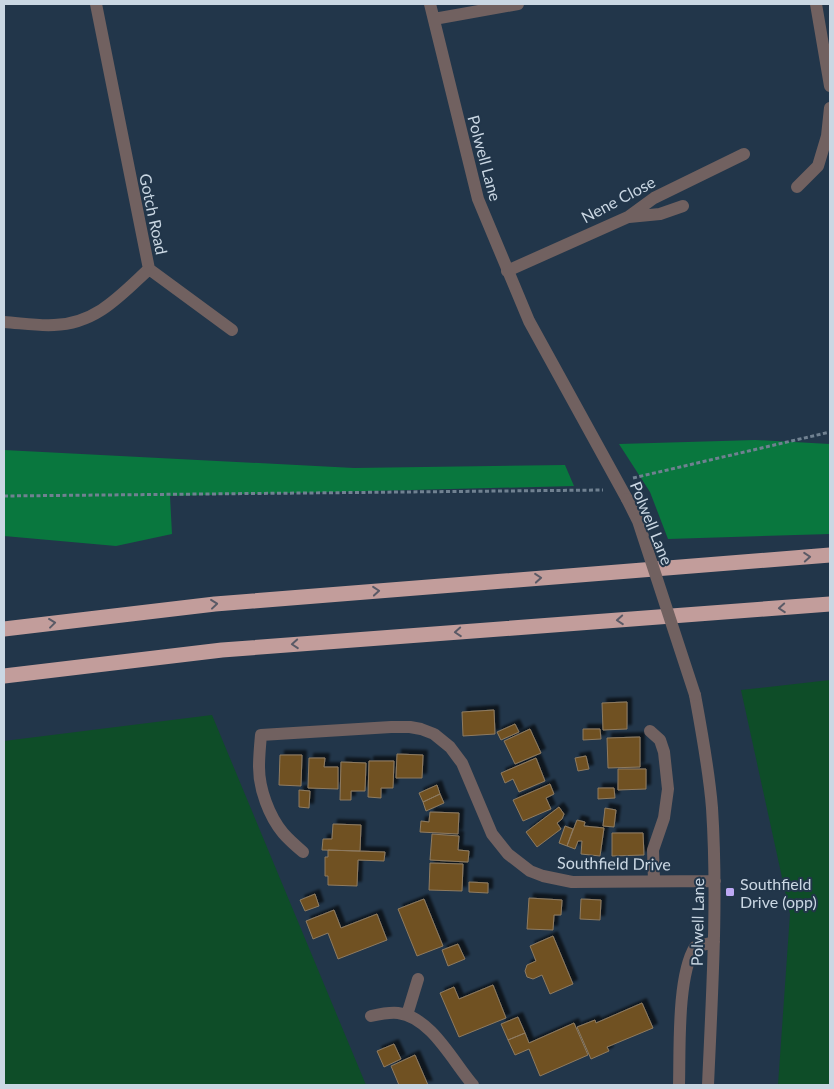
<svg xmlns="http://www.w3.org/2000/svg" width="834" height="1089" viewBox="0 0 834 1089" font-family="Lato,sans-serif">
<defs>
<filter id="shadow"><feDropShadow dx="4.5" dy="-4.5" stdDeviation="1" flood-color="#0009"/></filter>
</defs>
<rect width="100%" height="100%" fill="#22364a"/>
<path fill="#0e4d28" d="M830 680V1085H778L790 914 741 690Z
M212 715 366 1085H4V741Z"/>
<path fill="#09773e" d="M755 440 830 444V534L668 539 650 492 619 444Z
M4 450 354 468 565 465 574 486 170 496 172 534 116 546 4 536Z"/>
<path fill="#705122" stroke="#8e7b61" filter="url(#shadow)" d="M627 702V729L603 730 602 703Z
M494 710 495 734 463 736 462 712Z
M515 724 519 732 501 740 497 732Z
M530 729 541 753 515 764 504 741Z
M583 729H600L601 739 583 740Z
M640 737V767L608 768 607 738Z
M397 754 423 755 422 778H396Z
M280 755H302L301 786 279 785Z
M586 756 589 769 578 771 575 758Z
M309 758H325L324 767H338V789L308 788Z
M536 758 545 781 519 792 513 779 505 783 501 773Z
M369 761H394L393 788H381V798L368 797Z
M341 762 366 763 365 791H351V800H340Z
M618 769H646V789L618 790Z
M550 784 554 794 546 798 551 809 523 821 513 800Z
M437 785 440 794 423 802 419 793Z
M598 788H614L615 798 598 799Z
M299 790 310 791 309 808 299 807Z
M440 794 444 803 426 811 423 802Z
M559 807 564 814 562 819 557 823 561 829 537 847 526 832Z
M605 808 616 810 614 827 603 826Z
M430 812 459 813 458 834 420 832 421 821 429 822Z
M577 820 585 822 584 826 604 828 600 856 581 854 582 841H578L575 849 567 846Z
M333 824 361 825 360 851 322 850 323 839H332Z
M565 826 573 829 567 846 559 843Z
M612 833H643L644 855 612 856Z
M432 834 459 836 458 850 469 851 468 862 430 860Z
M328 850 385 852 384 861 358 860 357 886 328 885V876H325V857H328Z
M430 863 463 864 462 891 429 890Z
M469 882 488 883V893L469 892Z
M315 894 319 906 305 911 300 900Z
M529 898 562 900 561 915H554L553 930 527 929Z
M424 899 443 946 417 956 398 909Z
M581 899 601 900 600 920 580 919Z
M334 910 341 928 377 914 387 940 338 959 328 933 313 939 306 921Z
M553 936 573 984 550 994 542 975 533 979 527 977 525 971 527 965 536 961 530 946Z
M458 944 465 959 448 966 442 950Z
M493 985 506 1018 459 1037 440 993 454 987 459 999Z
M642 1003 653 1028 607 1047 609 1051 591 1059 577 1027 595 1020 596 1023Z
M518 1017 525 1033 508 1040 501 1024Z
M574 1023 588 1055 540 1076 529 1049 515 1055 508 1040 525 1033 529 1043Z
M394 1044 401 1059 384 1067 377 1051Z
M415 1055 428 1085H399L391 1066Z"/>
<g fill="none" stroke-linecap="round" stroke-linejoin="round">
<path stroke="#708191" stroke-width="3" stroke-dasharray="4 2.5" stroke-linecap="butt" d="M633 478 830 432
M4 496 603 490"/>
<path stroke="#716160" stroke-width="12" d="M430 4 478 199 529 321 627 499
M816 4 830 86
M434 19 518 4
M797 187 818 166 827 136 830 108
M629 217 660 214 683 206
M149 269 232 330
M507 271 628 217 654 198 744 154
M4 322C20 323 38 326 54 325 96 324 121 295 149 269L96 4
M695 695C702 733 709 770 712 808 718 900 712 993 708 1085
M650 731 660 740 664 752 668 789 664 818 653 850 654 881
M303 852C296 846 289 840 283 833 269 816 259 789 259 767 259 756 260 746 261 735L391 727H410L421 729 434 734 450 747 462 763 492 834 508 854 530 871 543 876 572 882 715 881
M407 1015 418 979
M371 1016C380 1014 389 1012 398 1013 431 1017 453 1062 473 1085
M679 1085C680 1050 677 976 695 947L714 942"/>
<path stroke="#c29d9b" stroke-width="15" d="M4 629 215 604 830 555
M4 676 222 650 830 604"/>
<path stroke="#716160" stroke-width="12" d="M627 499 638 521 695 695"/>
</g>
<defs><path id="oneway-chevron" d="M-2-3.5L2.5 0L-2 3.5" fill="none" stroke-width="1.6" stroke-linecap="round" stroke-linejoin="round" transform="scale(1.25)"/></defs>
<g stroke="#5a5a66">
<use href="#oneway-chevron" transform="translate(807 557) rotate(-4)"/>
<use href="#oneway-chevron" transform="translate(538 578) rotate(-5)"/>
<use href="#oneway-chevron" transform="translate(376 591) rotate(-5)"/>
<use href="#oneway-chevron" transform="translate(214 604) rotate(-6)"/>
<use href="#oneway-chevron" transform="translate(782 608) rotate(176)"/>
<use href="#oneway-chevron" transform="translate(620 620) rotate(176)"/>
<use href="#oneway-chevron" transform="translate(52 623) rotate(-7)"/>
<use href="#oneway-chevron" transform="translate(458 632) rotate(176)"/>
<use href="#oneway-chevron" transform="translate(295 644) rotate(176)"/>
</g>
<rect fill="#bda9f5" stroke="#22364a" stroke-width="2" x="725" y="887" width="10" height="10" rx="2.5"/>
<g text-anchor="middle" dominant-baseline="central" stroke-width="4" stroke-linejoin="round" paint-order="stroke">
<g font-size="16" fill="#cad7e3" stroke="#22364a">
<text transform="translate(485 158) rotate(75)">Polwell Lane</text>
<text transform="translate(618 199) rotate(-28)">Nene Close</text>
<text transform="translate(154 214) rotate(78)">Gotch Road</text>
<text transform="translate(652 523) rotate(68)">Polwell Lane</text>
<text transform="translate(614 863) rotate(1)">Southfield Drive</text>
<text transform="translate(697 922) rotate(-89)">Polwell Lane</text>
</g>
<g font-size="16" fill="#cad7e3" stroke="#22364a" text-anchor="start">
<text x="740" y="883">Southfield<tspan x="740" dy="18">Drive (opp)</tspan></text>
</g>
</g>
<rect width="834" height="1089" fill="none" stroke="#cad7e3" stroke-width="10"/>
</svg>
